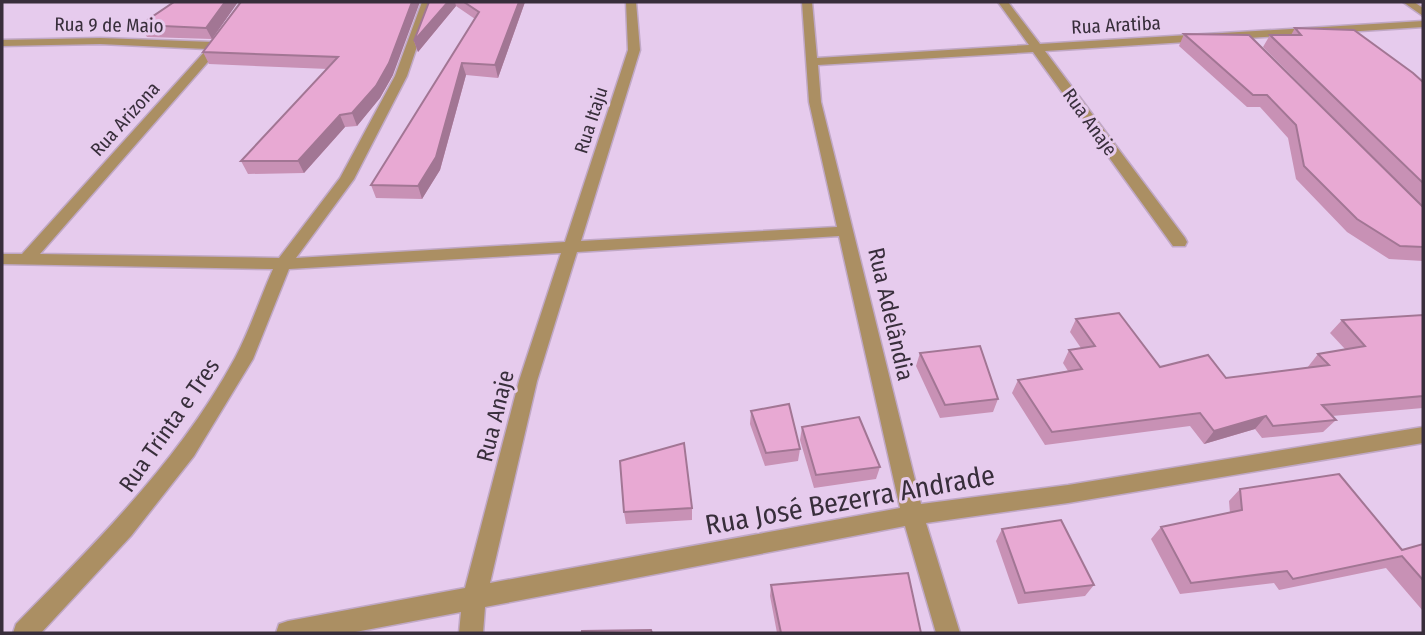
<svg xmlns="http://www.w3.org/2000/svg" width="1425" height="635" viewBox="0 0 1425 635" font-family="'Fira Sans Condensed',sans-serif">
<rect width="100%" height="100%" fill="#e6cbed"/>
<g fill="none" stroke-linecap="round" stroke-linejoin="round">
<g stroke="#c0a8c6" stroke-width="3">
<path id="minor" d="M241 2H251L220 48 40 254 279 258 340 178 395 76 422 2H432L407 76 354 179 296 258 565 242 628 50 626 2H636L640 50 581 241 837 227 809 102 802 2H812L817 58 1029 45 998 2H1008L1040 44 1423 21V27L1045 51 1185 238 1187 242 1185 246H1173L1033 52 818 65 821 102 921 504 1068 485 1423 427V443L1068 503 926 523 960 633H936L905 526 485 607 483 633H459L461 612 350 633H276L279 624 288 621 465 588 519 381 561 253 289 269 253 359 194 456 131 536 41 633H13L16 624C96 542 180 460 235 358 250 330 260 298 273 269L2 264V254H22L207 49 100 44 2 46V40L100 38 213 42ZM839 236 900 508 490 583 537 381 577 252Z
M1403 2H1414L1423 8V16Z"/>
</g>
<use href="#minor" fill="#ab8f63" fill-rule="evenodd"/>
</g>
<path fill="#c891b5" d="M174 2H238L212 39 147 37 140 25Z
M241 2 393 75 380 98 357 126 345 127 304 173 248 174 241 161 328 69 209 64 203 52Z
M429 2H525L498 78 466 75 440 170 422 199 376 198 371 185 475 19 456 6 418 52 414 41Z
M1295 28 1423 82V207L1263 47 1270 35H1291Z
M1184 34 1423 207V261L1389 259 1347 232 1296 179 1288 138 1260 107H1247L1179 46Z
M1423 315V408L1332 416 1336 420 1323 432 1262 438 1255 429 1204 444 1190 426 1045 445 1012 393 1018 380 1068 371 1063 363 1069 350 1081 348 1070 332 1076 319 1160 367 1226 378 1307 368 1318 354 1345 349 1330 333 1342 320Z
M920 353 998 399 993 412 940 418 916 366Z
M751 411 800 449 798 461 765 466 750 424Z
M802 427 880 467 876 479 814 488 800 440Z
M1240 489 1402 550 1423 544V611L1386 568 1279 590 1274 583 1180 594 1151 539 1161 527 1230 513 1229 501Z
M692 508V520L626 524 624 512Z
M1002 529 1094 585 1085 596 1018 604 996 541Z
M771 585 921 633H777L770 596Z"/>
<path fill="#a27694" d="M225 2H238L212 39 206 28Z
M412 2H420L393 75 380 98 357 126 352 113Z
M448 2H455L456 6 418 52 414 41Z
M519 2H525L498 78 495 65Z
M462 63 466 75 440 170 422 199 418 186Z
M340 115 345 127 304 173 298 161Z
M1266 416 1255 429 1204 444 1214 431Z"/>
<path fill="#e8a9d3" stroke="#a27694" stroke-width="2" d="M174 2H225L206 28 140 25Z
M241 2H412L389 63 376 86 352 113 340 115 298 161H241L338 57 203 52Z
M429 2H448L414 41Z
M464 2H519L495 65 462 63 436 157 418 186 371 185 479 12Z
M1295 28 1354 30 1413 73 1423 82V183L1270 35H1301Z
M1184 34 1249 35 1423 207V247L1400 246 1357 219 1304 166 1296 125 1267 95H1253Z
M1119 313 1160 367 1208 355 1226 378 1329 365 1318 354 1365 346 1342 320 1423 315V396L1322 405 1336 420 1273 426 1266 416 1214 431 1200 413 1052 432 1018 380 1082 369 1069 350 1095 346 1076 319Z
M980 346 998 399 945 405 920 353Z
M789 404 800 449 766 453 751 411Z
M859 417 880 467 816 475 802 427Z
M684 443 692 508 624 512 620 461Z
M1339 474 1402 550 1423 544V580L1402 556 1293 579 1287 571 1191 583 1161 527 1242 510 1240 489Z
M1061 520 1094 585 1025 593 1002 529Z
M908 573 921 633H781L771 585Z
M651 630 652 633H582V631Z"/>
<g text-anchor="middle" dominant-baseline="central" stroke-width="6" stroke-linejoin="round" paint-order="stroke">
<g font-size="19" fill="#382e3b" stroke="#e6cbed">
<text transform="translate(109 25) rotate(1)">Rua 9 de Maio</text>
<text transform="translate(1116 25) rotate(-3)">Rua Aratiba</text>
<text transform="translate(125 119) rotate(-48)">Rua Arizona</text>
<text transform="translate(591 120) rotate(-72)">Rua Itaju</text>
<text transform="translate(1090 122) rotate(54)">Rua Anaje</text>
</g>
<g font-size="23" fill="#382e3b" stroke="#e6cbed">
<text transform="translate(891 314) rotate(77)">Rua Adelândia</text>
<text transform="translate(495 416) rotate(-76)">Rua Anaje</text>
<text transform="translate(169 425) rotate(-55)">Rua Trinta e Tres</text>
</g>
<g font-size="28" fill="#382e3b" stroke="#e6cbed">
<text transform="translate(850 500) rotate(-10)">Rua José Bezerra Andrade</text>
</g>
</g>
<rect width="1425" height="635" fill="none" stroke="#382e3b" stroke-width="7"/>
</svg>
